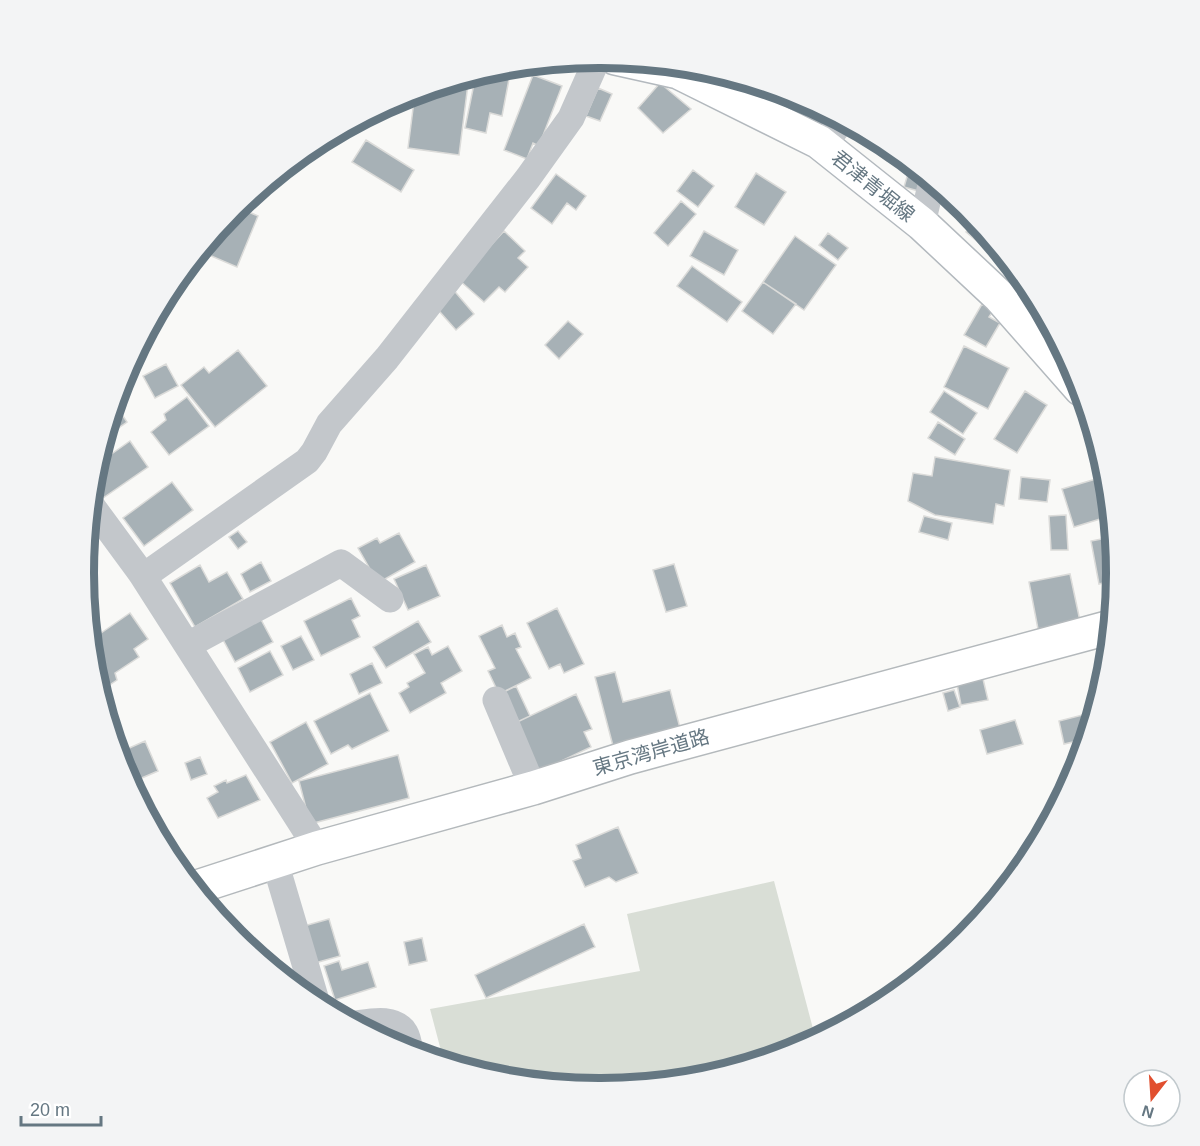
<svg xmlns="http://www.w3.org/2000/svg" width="1200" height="1146" viewBox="0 0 1200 1146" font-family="Arial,'Noto Sans JP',sans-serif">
<rect width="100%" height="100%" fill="#f9f9f7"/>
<path fill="#d9ded6" d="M774 881 816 1040 797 1050 700 1079 600 1089 499 1079 444 1062 430 1009 640 971 627 914Z"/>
<path fill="#a7b1b6" stroke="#dbdbd9" stroke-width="1.5" d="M491 70 510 74 502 116 490 113 486 133 465 128 476 74Z
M533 75 562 86 539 146 533 143 527 159 504 150Z
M469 76 459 155 408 148 415 93Z
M746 81 771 88 764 98 744 83Z
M660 83 691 109 663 133 638 108Z
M598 88 612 94 600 121 586 116Z
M808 102 837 117 823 136 797 116Z
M858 129 887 144 895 151 887 161 872 150 874 142 857 131Z
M366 140 414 170 401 192 352 162Z
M903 158 926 176 922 192 904 187 909 170 901 168Z
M693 170 714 186 698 207 677 191Z
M756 173 786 192 764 225 735 207Z
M556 174 586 196 576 210 567 203 552 224 531 208Z
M681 201 696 214 668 246 654 233Z
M237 207 258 216 237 267 202 252 204 246Z
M975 221 996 246 990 252 966 232Z
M504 231 525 251 518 258 528 267 505 292 499 287 484 302 459 280Z
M704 231 738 250 724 275 690 256Z
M828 233 848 248 838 260 819 245Z
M795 236 836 265 804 310 763 282Z
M692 266 742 302 727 322 677 286Z
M763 282 796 304 773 334 742 311Z
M1027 284 1029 287 1041 309 1022 290Z
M451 287 474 314 456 330 432 303Z
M982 304 993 311 989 317 1000 323 986 347 964 335Z
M568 321 583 334 559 359 545 345Z
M964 346 1009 368 988 409 944 387Z
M238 350 267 386 215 427 181 385 204 367 209 373Z
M166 364 178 386 155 398 143 376Z
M944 391 977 413 963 434 930 412Z
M1025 391 1047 405 1017 453 994 439Z
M187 397 209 426 169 455 151 432 166 420 164 414Z
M115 404 127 422 104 438Z
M938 422 965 439 955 455 928 438Z
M130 441 148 467 103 498 93 483 96 465Z
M1098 444 1105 468 1097 470 1090 447Z
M935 457 1010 470 1004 506 996 504 993 524 935 515 908 501 913 473 932 476Z
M1106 476 1110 516 1074 527 1062 489Z
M1021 477 1050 480 1047 502 1019 499Z
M172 482 193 510 144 546 123 518Z
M1066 515 1068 550H1051L1049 516Z
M924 516 952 523 948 540 919 532Z
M238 531 247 542 238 549 229 537Z
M399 533 415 562 378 583 358 548 377 538 380 543Z
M1112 537 1115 580 1099 584 1091 541Z
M261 562 271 581 250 592 241 574Z
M674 564 687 606 666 612 653 570Z
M200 565 209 582 227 572 243 599 195 627 170 583Z
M426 565 440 596 408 610 394 579Z
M1070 574 1080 621 1038 629 1029 582Z
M351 598 360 616 352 620 360 637 321 656 304 621Z
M557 608 584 664 564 673 560 664 549 669 527 623Z
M130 613 148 639 134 649 139 657 115 673 117 680 99 692 94 673 91 640Z
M258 614 273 642 235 662 220 634Z
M418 621 431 642 386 668 373 647Z
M502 625 507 637 515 633 521 647 516 649 531 678 499 694 488 671 495 668 479 636Z
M301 636 314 660 293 670 281 646Z
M448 646 462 671 441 683 446 693 410 713 399 693 409 687 407 683 425 673 414 654 428 647 432 655Z
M270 651 283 675 250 692 238 668Z
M372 663 382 683 359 694 350 674Z
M615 672 623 702 670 690 680 728 613 746 595 677Z
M983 679 988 700 961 705 957 684Z
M516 686 530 716 513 724 498 695Z
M954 690 960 707 948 711 943 693Z
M370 693 389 731 352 749 348 745 331 754 314 721Z
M576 694 592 729 584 732 591 747 536 773 513 724Z
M1094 712 1086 739 1064 744 1059 721Z
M1015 720 1023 744 987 754 980 730Z
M306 722 328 764 292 783 270 742Z
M145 741 158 771 130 783 123 770 118 753Z
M398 755 409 798 310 824 299 781Z
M200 757 207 774 191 780 185 763Z
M246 775 260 800 218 818 207 798 218 792 214 786 226 780 227 783Z
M618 827 638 873 616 882 609 877 585 887 573 861 581 858 576 845Z
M329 919 340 956 315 963 304 926Z
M584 924 595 947 486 998 475 975Z
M422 938 427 961 409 965 404 942Z
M339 961 342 970 368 962 376 987 335 1000 324 966Z"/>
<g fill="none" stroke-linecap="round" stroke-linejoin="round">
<g stroke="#b3b9be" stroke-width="36">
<path id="secondary" d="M615 58 678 72 819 142 922 224 1000 297 1081 389"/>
</g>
<g stroke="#b4b9bc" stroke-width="36">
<path id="trunk" d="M194 888 317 848 533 788 630 757 1111 627"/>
</g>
<path stroke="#c3c7cb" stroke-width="27" d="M823 146 842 120
M922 224 932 181
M91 505 141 573 317 848
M141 573 151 571 307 461 314 452 329 424 387 358 528 178 571 118 598 57
M188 645 341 563 390 599
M496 700 533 788
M275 862 317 1004
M355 1024C370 1022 395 1016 405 1033 408 1038 409 1046 410 1052"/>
<use href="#secondary" stroke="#fff" stroke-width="33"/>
<use href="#trunk" stroke="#fff" stroke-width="33"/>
</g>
<g text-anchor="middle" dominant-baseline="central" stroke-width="6" stroke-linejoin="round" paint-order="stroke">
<g font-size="20" fill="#657782" stroke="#fff">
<text transform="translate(873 186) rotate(39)">君津青堀線</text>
<text transform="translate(651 752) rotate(-16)">東京湾岸道路</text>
</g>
</g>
<path d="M0 0H1200V1146H0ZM599 68H601A505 505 0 0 1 1106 573V573A505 505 0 0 1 601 1078H599A505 505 0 0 1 94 573V573A505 505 0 0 1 599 68Z" fill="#f3f4f5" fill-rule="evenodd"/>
<path fill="none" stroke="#657782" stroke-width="8" d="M599 68H601A505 505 0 0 1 1106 573V573A505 505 0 0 1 601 1078H599A505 505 0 0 1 94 573V573A505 505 0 0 1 599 68Z"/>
<g transform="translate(1152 1098) rotate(197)"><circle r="28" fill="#ffffff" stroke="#c1c9cd" stroke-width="1.5"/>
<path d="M0-4.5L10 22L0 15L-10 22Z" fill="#e14f2f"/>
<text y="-9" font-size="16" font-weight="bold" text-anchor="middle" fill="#657782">N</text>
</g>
<path d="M21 1116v9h80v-9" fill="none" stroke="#657782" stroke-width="3"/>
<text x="30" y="1116" font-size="18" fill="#657782" stroke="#ffffff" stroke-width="4.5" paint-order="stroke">20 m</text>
</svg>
